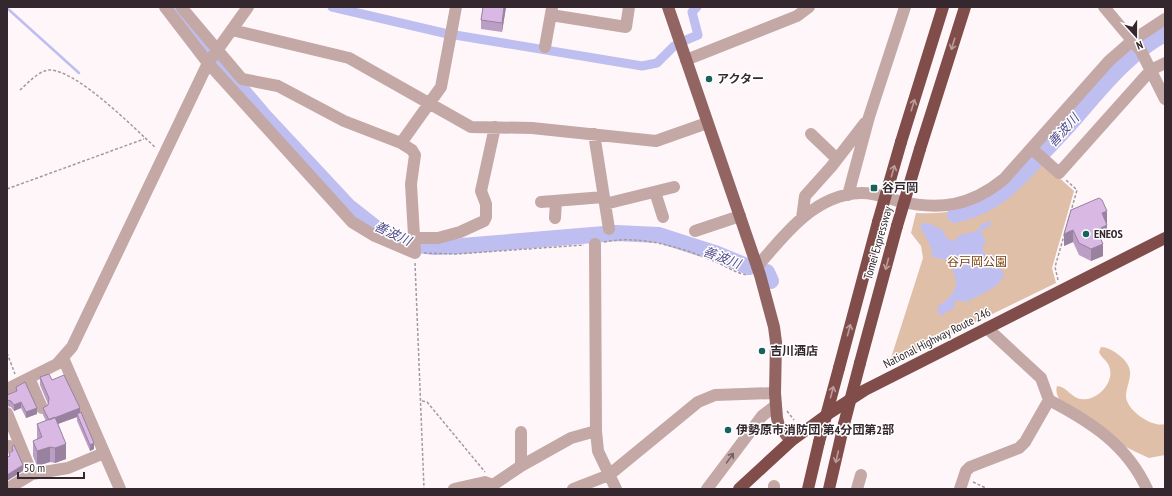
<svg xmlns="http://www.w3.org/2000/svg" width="1172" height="496" font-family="'PT Sans Narrow','Noto Sans JP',sans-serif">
<rect width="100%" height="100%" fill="#fef6f9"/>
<path fill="#e0bfa9" d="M1036 157 1074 191 1052 268 1056 283 894 362 891 358 923 258 921 246 911 233 916 213C975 216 996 197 1036 157Z
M1101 347C1111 347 1129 360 1130 371 1131 379 1126 388 1126 396 1126 410 1152 428 1165 424V455L1149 458 1136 452 1124 446 1061 402C1058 397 1055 392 1057 386 1065 386 1070 395 1077 398 1095 405 1118 381 1108 364 1106 360 1101 357 1099 352Z"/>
<path fill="#bfbef0" d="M990 220 991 225 981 231 986 242 983 245V252L987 256H994L1004 275C999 289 976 296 964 303L961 300 955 301 954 308 940 316 937 307C959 293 961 282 947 260L932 257 931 247 920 226 921 224C928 221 938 228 944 231L946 238 954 241 960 235 977 231 981 225Z"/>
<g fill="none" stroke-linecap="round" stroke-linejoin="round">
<path stroke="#bfbef0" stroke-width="2.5" d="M7 8 79 73"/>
<path stroke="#bfbef0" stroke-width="9" d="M332 7 448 34
M455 35 642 66 657 63 674 46
M686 40 698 35 692 12 697 7"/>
<path stroke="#bfbef0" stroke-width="16" d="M174 7 219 63 264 116 348 206 376 228 409 244 434 247 462 246 616 233 659 235 715 253 749 267
M955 215C997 205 1013 185 1041 155 1055 140 1069 126 1082 110 1107 81 1131 52 1165 34
M767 272 771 281"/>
<path stroke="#a49a9e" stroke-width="1.5" stroke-dasharray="3 2" stroke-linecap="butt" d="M20 90C28 83 39 70 50 70 78 71 134 128 156 148
M7 189 144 139
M604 242C639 235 678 246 711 260 723 264 736 274 748 275
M424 253 456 254 584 245
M415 263 424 489
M1058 280 1055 267 1077 190 1066 180
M7 353 15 374
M422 401 427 402 485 472
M787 411 794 420
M973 482 988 489"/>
<path stroke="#c3a8a6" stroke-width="12" d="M165 7 208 63 352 222 375 236 415 253 411 184 415 155 412 150 401 143 344 121 278 86 242 79 182 8
M1104 7 1141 51 1165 99
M551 15 626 27 629 7
M232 30 349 58 471 127 532 128 656 141 707 123
M545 47 552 8
M686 60 797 16 809 7
M594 134 609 229
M811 134 837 159
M401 143 441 87 456 7
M1032 149 1059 173 1151 70 1165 63
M655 192 663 217
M848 195 869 117 905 7
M541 202 604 197
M605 204 674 187
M555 218 556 201
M802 218 805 196 831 167 865 123
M695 231 740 216
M414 238H438L460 232 484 221 486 217V204L481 191 495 127
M595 244 596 431 598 451 616 489
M757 267C784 235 814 195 860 193 873 192 887 198 899 201 940 211 971 206 1004 179L1109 61 1133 40 1165 19
M63 358 120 489
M29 378 42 408
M7 389 57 364 72 347 208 63 248 7
M1049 400C1091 422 1127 445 1147 489
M7 413 32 474
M7 447 9 446
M521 466V432
M493 485 521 466 571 438 596 431
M7 489 32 474 68 468 104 453
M454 489 485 482 493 485
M573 489 609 475 698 402 715 395 775 393
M707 489 762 416 775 406
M774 489V486
M857 489 861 475
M960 489 966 471 970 467 1019 448 1025 442 1049 400 1041 378 987 328"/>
<path stroke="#926562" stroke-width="12" d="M668 7 760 275 774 327 776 342 775 393 777 418 779 426 791 441"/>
<path stroke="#804d4a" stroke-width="12" d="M901 142 943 7
M920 149 965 7
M860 363 897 226
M839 368 878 222
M739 489 791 441 828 414 865 390 1165 238
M808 489 819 442
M829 489 844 424"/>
<path stroke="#804d4a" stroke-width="12" d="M878 222 901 142
M897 226 920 149
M844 424 860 363
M819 442 839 368"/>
</g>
<path fill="#bb9ec4" d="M483 7H506L502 32 481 29V20Z
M1071 210 1107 223H1106L1107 237 1101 239 1103 256 1091 261 1079 255 1073 242 1064 246Z
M40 377 52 380 80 413 94 449 90 451 77 421V417L58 424 66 459 55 463 50 462 37 466 33 456V441L37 440V424L46 421 43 415V408L48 405V404L40 385Z
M16 387 37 414 26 418 21 408 14 411 11 407 7 406V395L16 392Z"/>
<path fill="#9981a0" d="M504 7H506L502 32V23Z
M1107 211V223L1102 225V213Z
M1107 225V237L1097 241V230Z
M1073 230V242L1064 246V234Z
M1103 244V256L1091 261V249Z
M21 402V408L14 411V405Z
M37 408V414L26 418V412Z
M80 408V415L77 414V417L49 427V420Z
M7 433H8V439H7Z
M94 443V449L90 451V445Z
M66 444V459L55 463V448Z
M50 447V462L37 466V451Z
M23 465V471L7 481V475Z"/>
<path fill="#dab8e4" stroke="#9981a0" d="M483 7H504L502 23 481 20Z
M1099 198 1102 200 1107 211 1102 213 1107 225 1097 230 1103 244 1091 249 1079 243 1073 230 1064 234 1071 210Z
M49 374 52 380 64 375 80 408 49 420 43 408 48 405 49 398 40 377Z
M25 382 37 408 26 412 21 402 14 405 11 401 7 400V395L17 391 16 387Z
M81 412 94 443 90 445 77 414Z
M55 417 66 444 55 448 50 447 37 451 33 441 42 437 37 424Z
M14 445 23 465 7 475V457L10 456 9 453 13 451 12 447Z"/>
<defs><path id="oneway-shaft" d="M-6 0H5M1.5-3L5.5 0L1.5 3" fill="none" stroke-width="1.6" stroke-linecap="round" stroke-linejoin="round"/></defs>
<g stroke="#b99d9b">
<use href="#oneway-shaft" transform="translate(953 44) rotate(107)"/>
<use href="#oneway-shaft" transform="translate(913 105) rotate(-73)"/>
<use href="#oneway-shaft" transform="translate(893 171) rotate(-74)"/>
<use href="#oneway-shaft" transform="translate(887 264) rotate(105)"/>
<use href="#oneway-shaft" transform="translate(849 330) rotate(-75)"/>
<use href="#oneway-shaft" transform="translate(832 392) rotate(-75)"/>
<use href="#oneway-shaft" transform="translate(837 457) rotate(103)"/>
</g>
<use stroke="#746163" href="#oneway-shaft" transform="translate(730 458) rotate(-54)"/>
<g fill="#15635c" stroke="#fff" stroke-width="1.5">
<circle cx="709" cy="79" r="4"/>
<rect x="870" y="184" width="8" height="8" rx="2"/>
<circle cx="1086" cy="234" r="4"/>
<circle cx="762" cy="351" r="4"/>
<circle cx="728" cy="430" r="4"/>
</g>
<g text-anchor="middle" stroke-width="3" stroke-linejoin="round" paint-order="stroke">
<g font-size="12" font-weight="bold" fill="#34272d" stroke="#fff" text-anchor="start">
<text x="717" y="83">アクター</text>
<text x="882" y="192">谷戸岡</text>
<text x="1094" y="238">ENEOS</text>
<text x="770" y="355">吉川酒店</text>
<text x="736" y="434">伊勢原市消防団 第4分団第2部</text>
</g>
<g font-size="12" fill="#34272d" stroke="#fff">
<text transform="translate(878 243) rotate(-74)" y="4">Tomei Expressway</text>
<text transform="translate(937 338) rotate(-27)" y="4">National Highway Route 246</text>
</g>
<g font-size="12" fill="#7b420e" stroke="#fff">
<text x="977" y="266">谷戸岡公園</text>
</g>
<g font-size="13" font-style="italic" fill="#514c8b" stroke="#fff">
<text transform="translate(1063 130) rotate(-48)" y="5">善波川</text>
<text transform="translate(393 233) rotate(25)" y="5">善波川</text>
<text transform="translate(722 257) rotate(21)" y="5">善波川</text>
</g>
</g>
<rect width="1172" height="496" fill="none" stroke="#34272d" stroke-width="16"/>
<g transform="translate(1136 36) rotate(159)" stroke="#ffffff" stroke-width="3" paint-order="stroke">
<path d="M0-3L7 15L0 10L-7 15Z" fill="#34272d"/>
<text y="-6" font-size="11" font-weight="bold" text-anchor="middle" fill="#34272d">N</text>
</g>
<path d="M18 472v6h66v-6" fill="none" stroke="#34272d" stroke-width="2"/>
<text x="24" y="472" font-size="12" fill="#34272d" stroke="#ffffff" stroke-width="3" paint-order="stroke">50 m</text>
</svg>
